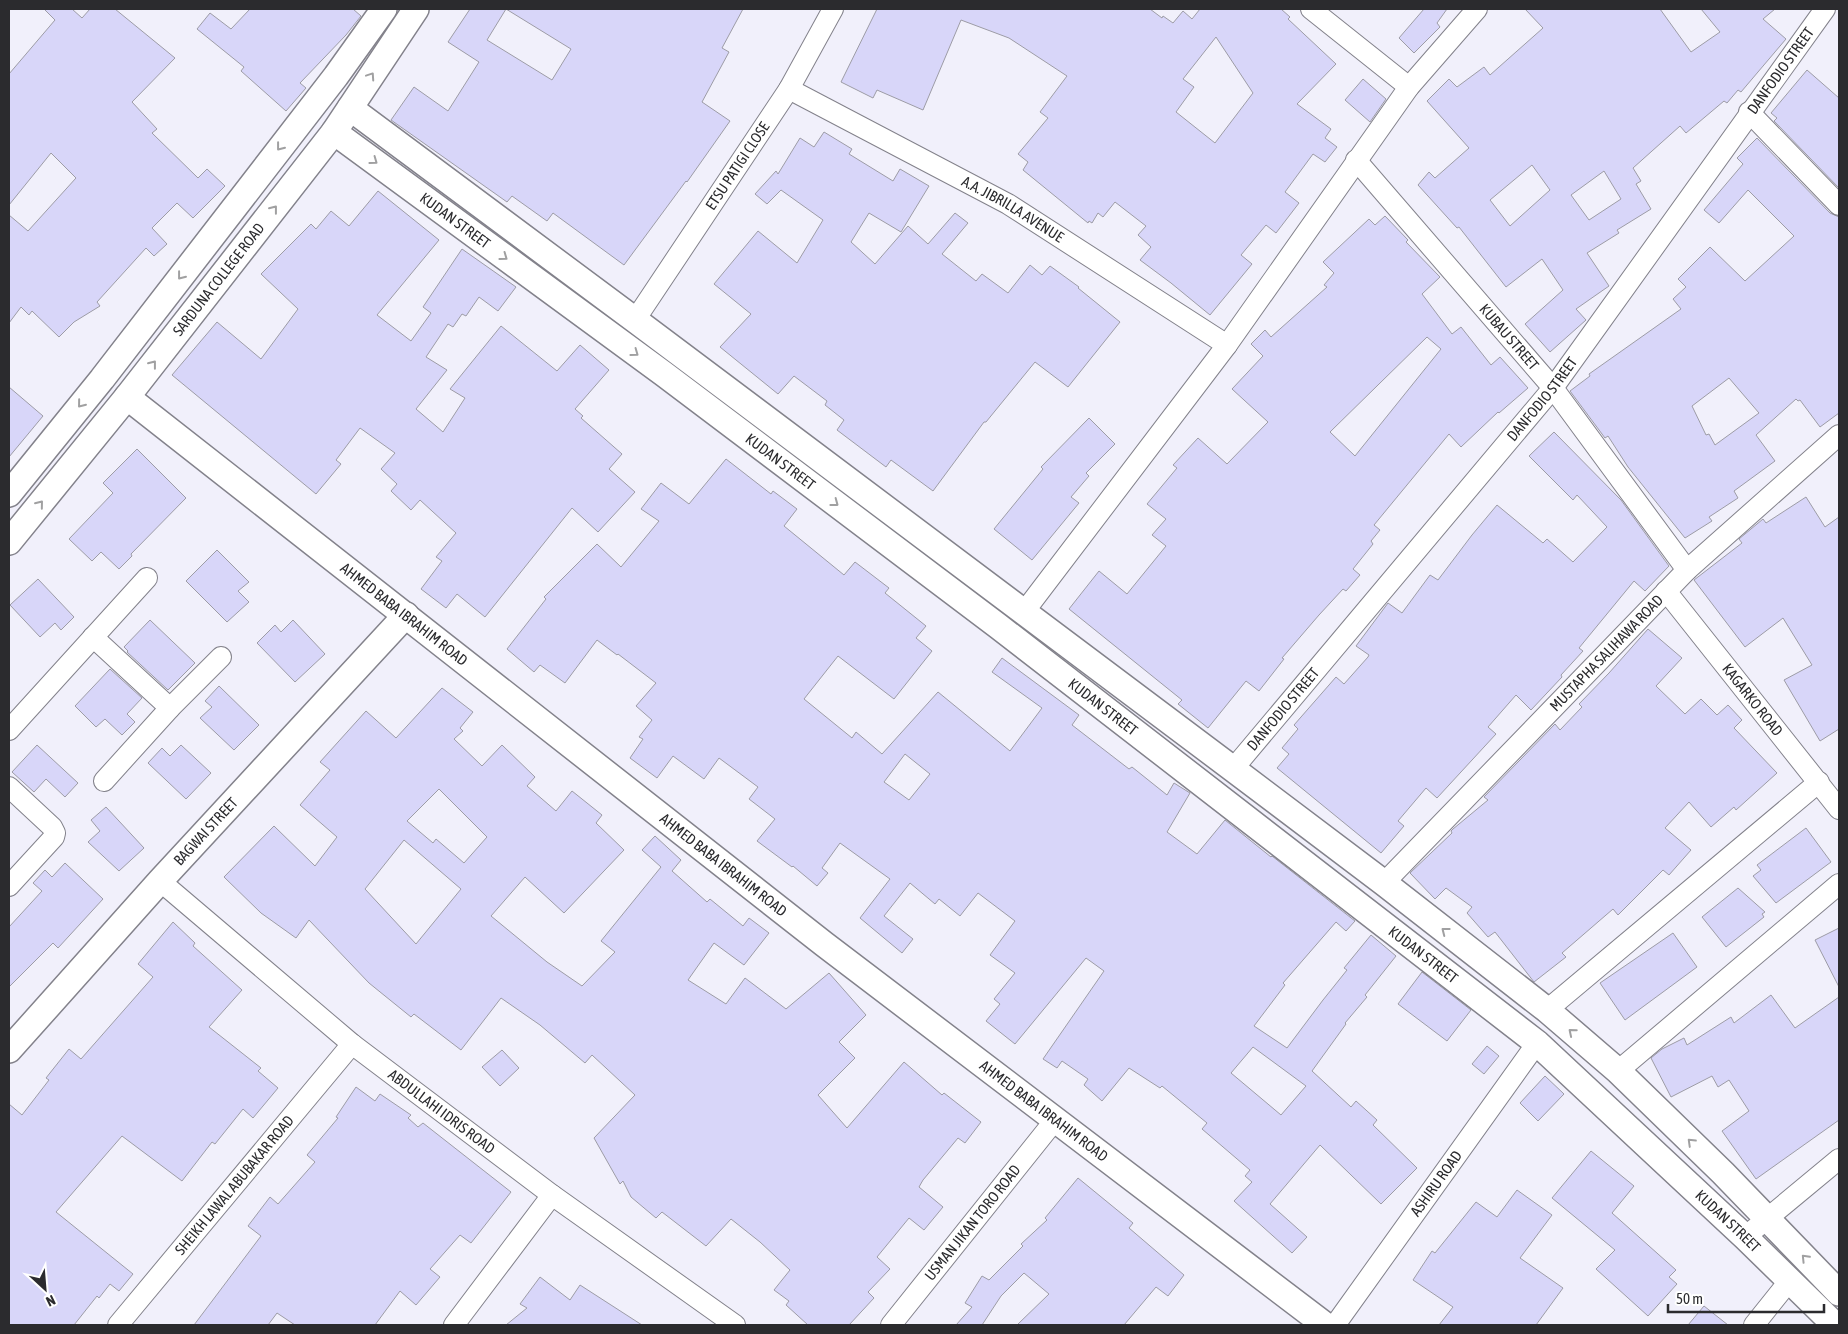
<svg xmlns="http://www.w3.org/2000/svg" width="1848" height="1334" font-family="'Asap Condensed',sans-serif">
<rect width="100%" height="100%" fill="#f1f0fb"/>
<path fill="#d8d6f9" stroke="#9d9ca6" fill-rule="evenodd" d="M44 9H72L82 18 90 9H115L175 58 132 102 157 129 152 133 198 178 207 169 225 186 193 218 177 203 152 228 167 244 154 256 146 248 97 302 100 306 74 322 59 337 32 311 29 315 21 307 9 323V215L28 231 76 178 51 153 9 205V74L55 20Z
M250 9H353L361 16 346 35 300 83 306 88 286 111 241 71 244 67 197 29 210 13 231 29Z
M470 9H506L487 40 552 80 571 49 506 9H743L722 48 729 52 702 102 730 121 687 182 686 181 624 265 553 213 547 221 512 196 507 202 391 120 414 87 448 111 479 62 448 42Z
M877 9H1150L1162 18 1163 16 1173 23 1183 11 1192 19 1200 9H1281L1290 17 1288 19 1336 64 1297 104 1331 129 1325 138 1337 147 1325 162 1313 154 1285 192 1299 203 1276 233 1266 225 1241 255 1252 264 1210 315 1171 283 1140 260 1151 247 1138 235 1146 226 1115 202 1103 217 1098 213 1092 223 1089 221 1088 223 1023 170 1028 162 1018 154 1048 118 1040 112 1067 76 1009 38 961 20 923 110 877 90 873 98 841 82ZM1216 37 1253 93 1215 143 1176 112 1194 87 1183 79Z
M1424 9H1447L1437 23 1440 27 1414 53 1399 38Z
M1525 9H1660L1691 52 1720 32 1701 9H1775L1763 19 1786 39 1741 92 1738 90 1727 103 1724 101 1686 133 1680 126 1633 168 1641 181 1636 184 1651 209 1617 230 1619 233 1587 253 1609 286 1576 309 1586 320 1550 352 1525 324 1563 290 1542 259 1506 287 1459 227 1457 228 1418 185 1429 172 1435 178 1469 148 1427 101 1449 79 1457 87 1484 67 1490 75 1543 28ZM1532 165 1550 190 1510 226 1490 200ZM1604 171 1621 199 1589 220 1571 195Z
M1807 70 1839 98V188L1774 121 1777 118 1771 113Z
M1363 79 1386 99 1370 122 1345 100Z
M824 132 852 149 849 154 893 181 900 169 929 186 901 232 869 213 851 242 875 264 908 226 928 244 955 213 968 223 942 254 976 281 982 274 1008 293 1030 265 1042 275 1050 266 1079 287 1078 288 1120 322 1068 387 1035 362 986 422H984L933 491 891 460 886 467 837 430 844 420 825 405 827 401 794 376 778 394 720 347 751 314 714 284 758 231 797 263 823 220 781 190 767 204 755 194 776 171 778 174 800 138 814 147Z
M1757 138 1830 213 1839 217V413L1820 427 1800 400 1798 401 1796 399 1756 435 1775 461 1734 491 1738 498 1709 517 1712 521 1685 538 1628 467 1608 436 1605 438 1570 391 1590 376 1589 374 1681 309 1673 299 1686 287 1678 279 1710 247 1745 281 1794 236 1748 190 1719 223 1704 210 1743 164 1737 158ZM1729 378 1759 413 1715 445 1709 434 1706 435 1692 406Z
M378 191 439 240 377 315 411 341 431 313 423 307 462 249 516 287 498 311 479 297 466 316 462 314 453 327 448 324 426 357 447 370 416 409 443 432 465 398 450 389 501 326 557 371 580 345 609 370 575 409 583 416 581 418 622 454 609 469 635 492 598 532 572 508 485 617 457 594 446 608 421 589 442 561 436 557 456 533 420 500 411 510 391 491 397 484 381 469 395 453 360 428 336 460 341 464 316 494 172 375 217 322 261 359 298 309 261 274 311 224 316 229 331 211 349 226Z
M1385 216 1408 240 1406 242 1440 277 1422 294 1452 334 1461 327 1491 365 1500 357 1528 388 1499 413 1498 412 1461 447 1449 434 1374 525 1380 530 1371 541 1373 544 1353 569 1360 575 1346 591 1343 589 1319 615 1282 658 1284 659 1259 691 1246 681 1208 728 1178 704 1182 700 1069 609 1099 571 1127 594 1166 546 1152 535 1166 519 1147 504 1177 468 1173 465 1198 438 1227 464 1268 422 1232 389 1263 356 1251 344 1265 330 1271 337 1327 287 1324 285 1334 273 1323 262 1369 219 1375 225ZM1427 337 1441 349 1355 456 1330 432Z
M9 387 43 416 9 457Z
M1089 418 1115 444 1086 473 1089 476 1071 497 1079 503 1032 560 994 529 1043 469 1041 467Z
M1554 432 1621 500 1669 566 1645 591 1634 581 1579 648 1583 651 1561 675 1562 677 1531 710 1516 695 1488 727 1496 734 1437 798 1426 788 1398 821 1404 826 1381 853 1277 768 1289 754 1282 748 1298 729 1294 725 1336 677 1344 684 1368 657 1369 655 1356 646 1388 603 1402 613 1430 575 1438 580 1472 535 1497 505 1543 543 1547 539 1573 562 1607 527 1577 495 1573 500 1529 456Z
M137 449 186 498 131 554 132 556 119 569 101 552 92 561 69 539 113 493 103 483Z
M726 459 771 494 773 491 797 509 784 526 844 575 855 562 889 588 885 593 926 626 916 638 932 651 894 699 838 656 804 699 852 738 856 732 882 754 938 692 1010 751 1042 708 992 672 1002 658 1079 715 1072 725 1129 769 1132 767 1167 795 1174 783 1190 793 1167 832 1197 854 1225 820 1271 857 1272 856 1355 921 1346 931 1336 922 1283 983 1285 985 1254 1026 1287 1048 1323 1000 1347 970 1344 968 1371 935 1396 956 1365 995 1367 997 1345 1023 1346 1024 1312 1071 1351 1107 1356 1101 1377 1120 1373 1125 1417 1168 1381 1204 1320 1145 1270 1204 1307 1237 1292 1253 1234 1201 1252 1182 1245 1176 1250 1170 1202 1129 1207 1123 1162 1086 1160 1088 1129 1068 1102 1101 1084 1085 1088 1079 1062 1061 1057 1068 1043 1059 1104 971 1086 958 1015 1044 986 1021 1000 1004 994 999 1015 973 990 955 1015 921 978 893 960 916 939 899 935 904 910 883 884 916 913 939 902 953 860 918 890 879 840 843 822 868 828 873 817 886 793 866 792 867 757 841 775 819 749 799 758 787 719 758 704 779 673 756 657 778 630 758 643 739 639 737 652 720 636 706 656 683 618 654 617 655 597 640 565 683 540 665 534 672 507 649 546 599 544 597 597 544 621 567 659 521 641 509 661 483 689 504ZM905 754 930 774 909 800 884 782ZM1253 1047 1306 1086 1281 1115 1231 1073Z
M1806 497 1825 527 1839 517V729L1820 741 1784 680 1812 665 1783 618 1745 647 1694 580 1742 543 1739 539 1763 519 1766 523Z
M217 550 249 582 238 591 249 602 227 622 186 581Z
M38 579 74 617 61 630 55 623 40 637 10 605Z
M150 620 195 663 168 690 127 652 128 651 124 647Z
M293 620 325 654 295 682 257 643 275 625 281 632Z
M1648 629 1682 658 1656 686 1685 714 1701 699 1717 715 1728 705 1742 720 1734 728 1777 773 1736 810 1734 807 1711 827 1689 802 1665 828 1691 850 1669 875 1663 870 1618 915 1613 909 1562 953 1566 957 1534 982 1495 932 1488 937 1467 913 1472 907 1446 888 1435 899 1410 873 1452 833 1451 831 1453 829 1488 800 1484 797 1555 724 1560 730 1582 707 1579 704 1609 673Z
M110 669 142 698 127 714 135 722 122 735 105 719 96 727 75 706Z
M219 686 259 725 234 750 200 718 212 707 205 701Z
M442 688 473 712 460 728 463 731 454 739 482 766 502 745 535 777 527 786 556 811 572 791 602 815 596 823 624 850 564 913 525 877 491 916 547 962 582 986 615 952 601 941 661 867 642 850 655 836 681 860 672 871 707 902 710 899 743 926 749 918 769 933 744 965 714 943 688 980 726 1004 745 978 786 1009 829 973 866 1015 839 1042 855 1058 818 1095 847 1128 904 1062 942 1095 944 1093 981 1122 965 1143 958 1138 923 1180 919 1187 943 1207 924 1230 909 1218 877 1257 890 1269 868 1292 874 1298 849 1325H808L786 1305 789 1301 774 1290 790 1270 760 1242 731 1219 706 1246 662 1212 656 1218 631 1197 623 1181 620 1184 594 1138 635 1095 592 1055 585 1063 540 1025 501 998 461 1050 414 1014 411 1017 369 983 309 920 296 938 261 913 224 877 274 826 315 866 337 837 300 805 330 770 320 762 366 711 396 738ZM439 789 487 837 464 863 436 839 433 843 407 821ZM404 840 461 889 416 944 365 889Z
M37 745 78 783 65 797 46 779 34 792 12 772Z
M181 745 211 773 186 799 148 763 162 748 170 756Z
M106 807 144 848 119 871 88 842 100 831 91 820Z
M1806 828 1831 862 1776 903 1753 876 1761 870 1757 865Z
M65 863 103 899 58 948 53 943 9 987V927L42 891 33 883 45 870 52 877Z
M1738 888 1765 912 1762 914 1764 917 1726 947 1702 917Z
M173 922 195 943 193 946 242 990 209 1027 261 1068 258 1071 278 1088 253 1118 243 1109 215 1144 212 1142 182 1181 122 1136 56 1212 133 1274 119 1291 110 1284 99 1298 97 1296 74 1325H9V1104L22 1115 49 1080 46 1078 69 1049 81 1059 153 977 138 964Z
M1839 928V987L1815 940Z
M1673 933 1697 967 1625 1020 1600 983Z
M1422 972 1471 1010 1447 1041 1398 1004Z
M1771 995 1795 1028 1839 997V1120L1756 1179 1722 1131 1749 1111 1729 1080 1718 1087 1712 1076 1671 1097 1651 1058 1662 1049 1684 1038 1687 1045 1731 1017 1734 1023Z
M1487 1046 1499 1056 1484 1074 1472 1064Z
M502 1050 519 1068 500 1086 482 1067Z
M1545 1076 1564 1094 1538 1121 1520 1103Z
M356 1087 375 1101 380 1094 411 1115 408 1118 418 1127 423 1123 511 1192 471 1243 460 1235 430 1269 440 1277 416 1305 400 1291 375 1325H295L277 1313 268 1325H194L261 1236 248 1226 270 1197 278 1204 315 1162 307 1155 338 1118 336 1117Z
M1591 1151 1634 1186 1612 1213 1676 1270 1669 1277 1677 1284 1648 1316 1596 1269 1615 1250 1552 1198Z
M1078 1178 1133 1223 1129 1228 1184 1275 1168 1296 1156 1287 1124 1325H1017L1049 1294 1024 1273 1001 1296 982 1325H956L972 1307 965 1303 982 1276 989 1280 1023 1246 1021 1244 1047 1220 1045 1218Z
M1517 1190 1552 1215 1520 1258 1563 1288 1536 1325H1439L1453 1307 1413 1280 1432 1251 1435 1253 1476 1202 1497 1217Z
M540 1277 570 1300 580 1285 642 1325H506L527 1308 520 1304Z
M1704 1306 1728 1325H1688Z"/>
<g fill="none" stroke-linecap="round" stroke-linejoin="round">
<defs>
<g id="minor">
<path d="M1311 9 1409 87"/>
<path id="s1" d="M789 89 1008 204 1227 345"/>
<path d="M1749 112 1839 205"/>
<path id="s2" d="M1356 160 1553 388 1687 570"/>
<path id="s3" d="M635 320 789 89 833 9"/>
<path id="s4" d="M1666 591 1839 809"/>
<path d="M1024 612 1227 345 1409 87 1477 9"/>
<path d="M93 637 170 708"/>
<path d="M9 730 147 578"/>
<path id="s5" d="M1233 769 1553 388 1825 9"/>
<path d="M104 781 170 708 221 657"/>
<path d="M9 787 52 827 55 833 54 837 9 886"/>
<path id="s6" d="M160 881 352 1044 552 1195 735 1325"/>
<path id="s7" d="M1384 883 1687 570 1839 435"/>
<path d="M1547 1010 1819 782"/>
<path d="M1618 1071 1839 884"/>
<path d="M1745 1237 1839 1159"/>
<path id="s8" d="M118 1325 352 1044"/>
<path d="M454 1325 552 1195"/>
<path id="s9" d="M891 1325 1055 1120"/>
<path id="s10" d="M1335 1325 1537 1043"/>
<path d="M1754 1325 1790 1280"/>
</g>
<g id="tertiary">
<path d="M350 108 635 320 1233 769 1384 883 1547 1010 1618 1071 1723 1173 1839 1293"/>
<path id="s11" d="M334 132 664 374 998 626 1537 1043 1745 1237 1835 1325"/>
<path id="s12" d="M127 397 824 944 1325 1325"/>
<path d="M9 494 102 379 336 76 384 9"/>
<path id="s13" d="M9 542 127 397 334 132 416 9"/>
<path id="s14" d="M9 1050 160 881 406 615"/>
</g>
</defs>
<use href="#minor" stroke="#83828b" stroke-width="22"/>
<use href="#tertiary" stroke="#83828b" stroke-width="28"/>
<use href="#minor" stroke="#fff" stroke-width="20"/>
<use href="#tertiary" stroke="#fff" stroke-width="25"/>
</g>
<defs><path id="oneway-chevron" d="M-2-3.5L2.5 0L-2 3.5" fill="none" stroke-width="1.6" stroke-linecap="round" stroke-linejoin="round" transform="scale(1.25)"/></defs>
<g stroke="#a0a0a1">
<use href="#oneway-chevron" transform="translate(371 76) rotate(-56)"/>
<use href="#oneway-chevron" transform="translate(280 147) rotate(128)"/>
<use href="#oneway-chevron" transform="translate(374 161) rotate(36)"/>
<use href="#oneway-chevron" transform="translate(274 209) rotate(-52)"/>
<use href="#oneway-chevron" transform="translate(504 257) rotate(36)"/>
<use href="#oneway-chevron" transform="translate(181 276) rotate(128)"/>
<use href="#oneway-chevron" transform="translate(635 353) rotate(36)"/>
<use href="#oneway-chevron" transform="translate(153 364) rotate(-52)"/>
<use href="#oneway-chevron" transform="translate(81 404) rotate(129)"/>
<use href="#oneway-chevron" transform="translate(835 503) rotate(37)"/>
<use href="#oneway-chevron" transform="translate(40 504) rotate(-51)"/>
<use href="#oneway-chevron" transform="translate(1445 931) rotate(-142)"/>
<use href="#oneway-chevron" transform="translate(1572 1032) rotate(-140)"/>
<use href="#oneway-chevron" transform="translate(1691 1142) rotate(-136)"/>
<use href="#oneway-chevron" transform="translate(1805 1258) rotate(-134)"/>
</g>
<g text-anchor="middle" stroke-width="4" stroke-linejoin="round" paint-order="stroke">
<g font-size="15" fill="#2b2b2e" stroke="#fff">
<text dy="5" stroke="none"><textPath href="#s5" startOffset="888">DANFODIO STREET</textPath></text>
<text dy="5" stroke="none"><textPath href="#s3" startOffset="185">ETSU PATIGI CLOSE</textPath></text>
<text dy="5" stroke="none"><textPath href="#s1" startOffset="254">A.A. JIBRILLA AVENUE</textPath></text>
<text dy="5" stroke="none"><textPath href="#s11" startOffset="150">KUDAN STREET</textPath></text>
<text dy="5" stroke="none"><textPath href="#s13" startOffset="336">SARDUNA COLLEGE ROAD</textPath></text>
<text dy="5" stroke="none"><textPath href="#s2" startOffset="234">KUBAU STREET</textPath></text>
<text dy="5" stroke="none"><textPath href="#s5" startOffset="482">DANFODIO STREET</textPath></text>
<text dy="5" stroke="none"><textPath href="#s11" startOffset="555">KUDAN STREET</textPath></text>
<text dy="5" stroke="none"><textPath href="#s12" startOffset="352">AHMED BABA IBRAHIM ROAD</textPath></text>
<text dy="5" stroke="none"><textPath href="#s7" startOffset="320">MUSTAPHA SALIHAWA ROAD</textPath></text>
<text dy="5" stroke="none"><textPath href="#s4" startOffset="139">KAGARKO ROAD</textPath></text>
<text dy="5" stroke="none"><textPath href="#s11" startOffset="960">KUDAN STREET</textPath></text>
<text dy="5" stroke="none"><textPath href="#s5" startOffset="78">DANFODIO STREET</textPath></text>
<text dy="5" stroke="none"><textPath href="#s14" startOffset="294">BAGWAI STREET</textPath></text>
<text dy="5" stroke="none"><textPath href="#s12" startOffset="758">AHMED BABA IBRAHIM ROAD</textPath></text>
<text dy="5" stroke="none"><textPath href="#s11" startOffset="1365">KUDAN STREET</textPath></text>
<text dy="5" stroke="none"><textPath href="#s6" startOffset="364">ABDULLAHI IDRIS ROAD</textPath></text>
<text dy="5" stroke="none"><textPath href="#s12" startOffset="1162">AHMED BABA IBRAHIM ROAD</textPath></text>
<text dy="5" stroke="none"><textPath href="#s8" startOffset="182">SHEIKH LAWAL ABUBAKAR ROAD</textPath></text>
<text dy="5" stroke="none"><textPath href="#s10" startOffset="174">ASHIRU ROAD</textPath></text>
<text dy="5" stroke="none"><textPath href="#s11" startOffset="1770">KUDAN STREET</textPath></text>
<text dy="5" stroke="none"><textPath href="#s9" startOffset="131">USMAN JIKAN TORO ROAD</textPath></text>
</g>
</g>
<rect width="1848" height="1334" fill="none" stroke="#2b2b2e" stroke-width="20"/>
<g transform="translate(45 1289) rotate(154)" stroke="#ffffff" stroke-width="4" paint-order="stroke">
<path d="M0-4L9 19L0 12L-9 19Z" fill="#2b2b2e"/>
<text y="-8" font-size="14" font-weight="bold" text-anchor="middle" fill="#2b2b2e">N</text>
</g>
<path d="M1668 1304v8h156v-8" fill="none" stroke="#2b2b2e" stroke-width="2.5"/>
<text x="1676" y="1304" font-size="15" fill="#2b2b2e" stroke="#ffffff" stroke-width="4" paint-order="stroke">50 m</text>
</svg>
